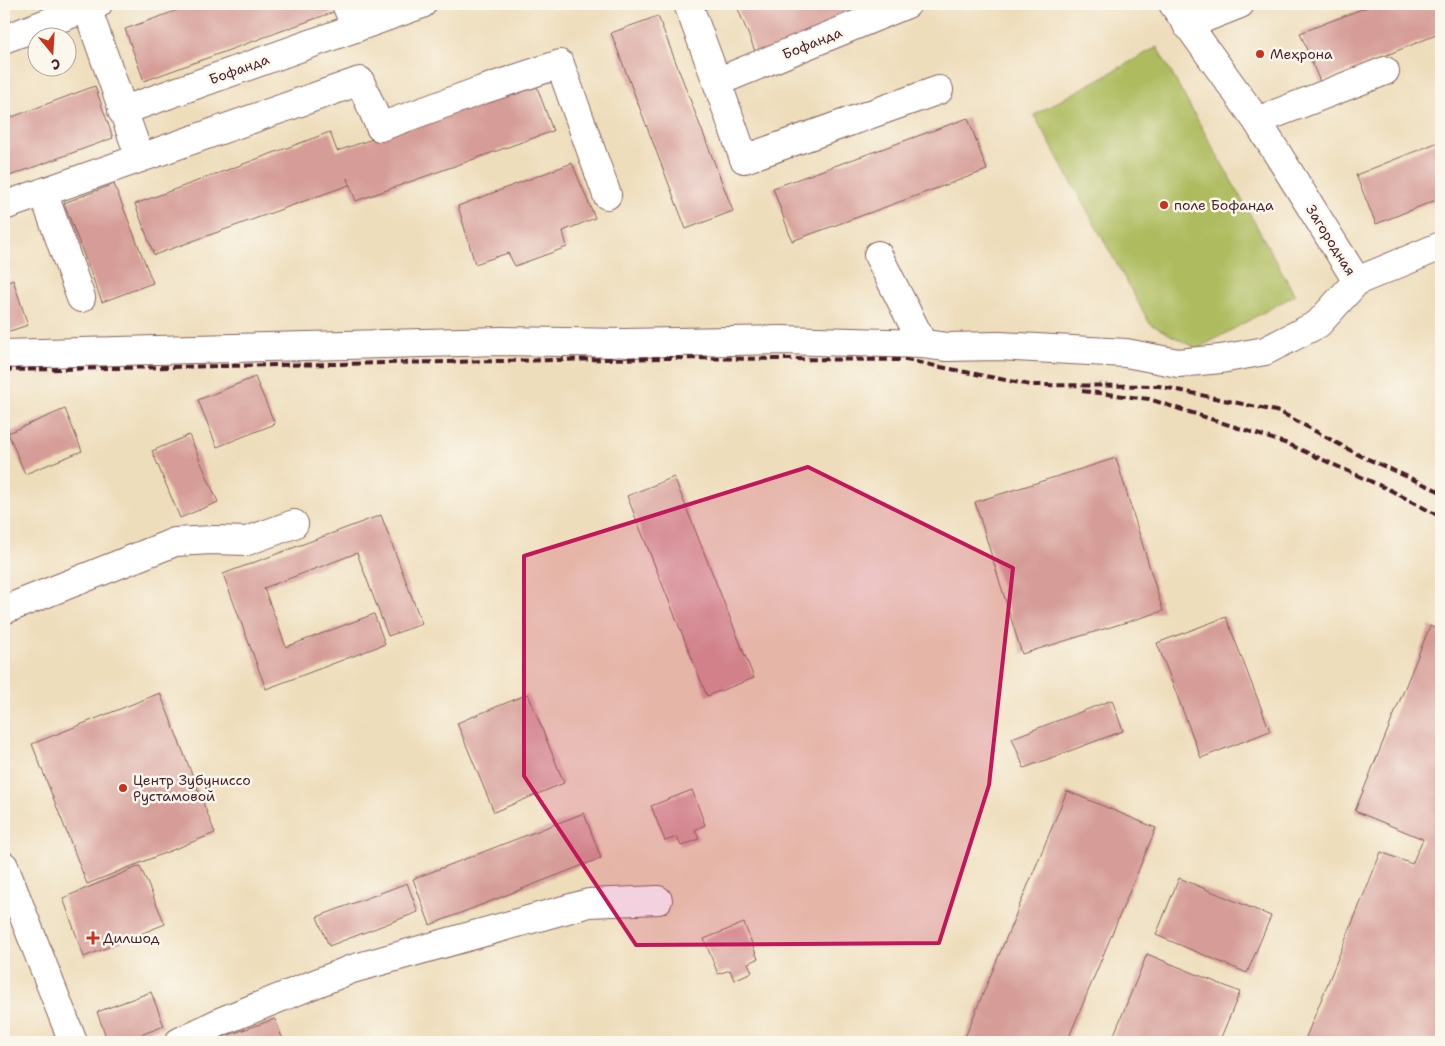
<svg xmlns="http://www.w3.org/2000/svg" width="1445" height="1046" font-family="'Shantell Sans',sans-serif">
<rect width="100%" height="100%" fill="#fbf7ec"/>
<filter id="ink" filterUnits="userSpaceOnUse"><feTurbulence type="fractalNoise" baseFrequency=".02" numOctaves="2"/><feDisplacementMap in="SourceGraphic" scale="10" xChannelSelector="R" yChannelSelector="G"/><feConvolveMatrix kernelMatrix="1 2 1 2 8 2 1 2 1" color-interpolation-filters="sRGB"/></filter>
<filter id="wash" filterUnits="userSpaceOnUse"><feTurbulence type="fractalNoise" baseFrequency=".0096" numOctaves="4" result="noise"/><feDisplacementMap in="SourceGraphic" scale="20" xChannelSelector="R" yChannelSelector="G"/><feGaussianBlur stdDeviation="1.12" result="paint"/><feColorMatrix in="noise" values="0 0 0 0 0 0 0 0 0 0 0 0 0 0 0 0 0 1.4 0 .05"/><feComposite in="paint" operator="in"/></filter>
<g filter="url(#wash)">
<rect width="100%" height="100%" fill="#edb"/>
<path fill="#aebc5f" stroke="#7c6e45" d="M1157 47 1295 295 1197 349 1150 324 1034 115Z"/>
<g id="blocks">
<path fill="#d69c97" d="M195 4H337L339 10 144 81 125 29Z
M736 4H885L757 56Z
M1375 4H1441V33L1320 82 1300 33Z
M658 16 733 211 686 229 611 33Z
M536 84 553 131 356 201 347 178 349 185 154 255 135 204 330 132 337 151Z
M95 86 113 138 4 178V120Z
M968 118 987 170 792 241 773 188Z
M1441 141V198L1376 224 1356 175Z
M572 163 595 218 563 231 567 247 515 266 508 253 475 264 458 206Z
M114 184 153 283 102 302 64 203Z
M13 280 28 325 4 333V284Z
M255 377 275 424 217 447 198 400Z
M65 409 82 451 25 474 8 433Z
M189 435 218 502 180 518 152 451Z
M1116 458 1163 611 1022 654 975 502Z
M674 477 754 678 707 696 627 496Z
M381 515 422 624 388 636 357 553 264 588 286 647 374 614 385 644 266 689 223 574Z
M1226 617 1270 731 1201 758 1157 643Z
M1430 626 1441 631V1042H1304L1381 852 1412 864 1423 839 1355 811Z
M160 693 215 833 87 884 32 744Z
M528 694 564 783 494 812 457 723Z
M1112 700 1123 731 1024 768 1012 738Z
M692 790 705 825 695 830 699 839 681 846 677 837 665 841 651 806Z
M1067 791 1156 828 1067 1042H963Z
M584 813 601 858 430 925 413 879Z
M140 866 165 924 84 957 63 898Z
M1179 878 1271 916 1247 973 1156 935Z
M407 883 418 912 329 946 317 917Z
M744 923 758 959 748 963 752 972 734 980 730 970 718 974 704 939Z
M1147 954 1240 992 1219 1042H1111Z
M151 992 164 1026 138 1036 140 1042H108L97 1012Z
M275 1019 283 1040 277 1042H218L217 1039Z"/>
</g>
</g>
<g filter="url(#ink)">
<use href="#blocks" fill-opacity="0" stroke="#83625d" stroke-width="1"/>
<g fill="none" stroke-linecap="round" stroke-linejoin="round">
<defs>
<path id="minor" d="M346 4 356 28
M688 4 717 82 744 159 939 90
M1173 4 1257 121 1357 281
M87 8 140 158
M1187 25 1240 4
M4 39 98 4
M717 82 907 4
M122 111 422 4
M1257 121 1385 71
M43 192 81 298
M4 206 360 81 380 127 482 90 560 64 607 195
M878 255 923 344 947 347 999 346 1126 353 1178 363 1221 359 1265 351 1318 324 1357 281 1441 246
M4 354 501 341 625 343 782 340 923 344
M4 610 175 542 212 540 247 541 294 524
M4 866 73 1042
M179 1042 222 1021 352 969 589 903 658 900"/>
</defs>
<use href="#minor" stroke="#83625d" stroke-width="30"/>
<use href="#minor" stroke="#fff" stroke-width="28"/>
<path stroke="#4a1f2b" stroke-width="4" stroke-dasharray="8 4" stroke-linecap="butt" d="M4 370 664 358 906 360 1030 385 1159 386 1280 412 1359 455 1441 492
M1082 391 1149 399 1288 444 1390 490 1441 517"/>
</g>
</g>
<path fill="#c2185b" fill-opacity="0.2" stroke="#c2185b" stroke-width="4" stroke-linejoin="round" d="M808 467 1013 568 989 785 939 943 636 945 524 776V556Z"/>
<g fill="#c8321e" stroke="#fbf7ec" stroke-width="2">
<circle cx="1260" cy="54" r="5"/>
<circle cx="1164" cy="205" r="5"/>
<circle cx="123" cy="788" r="5"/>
<path d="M90.5 930.5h5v5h5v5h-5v5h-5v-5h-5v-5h5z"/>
</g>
<g text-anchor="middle" stroke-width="5" stroke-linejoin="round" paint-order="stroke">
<g font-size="14" fill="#4a1f2b" stroke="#fbf7ec">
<text transform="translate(812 43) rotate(-22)" y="5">Бофанда</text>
<text transform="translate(239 69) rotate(-20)" y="5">Бофанда</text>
<text transform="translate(1331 240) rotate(58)" y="5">Загородная</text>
</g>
<g font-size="14" fill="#4a1f2b" stroke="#fbf7ec" text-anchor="start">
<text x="1270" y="59">Меҳрона</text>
<text x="1174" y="210">поле Бофанда</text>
<text x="133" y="785">Центр Зубуниссо<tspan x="133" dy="16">Рустамовой</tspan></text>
<text x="103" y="943">Дилшод</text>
</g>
</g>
<rect width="1445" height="1046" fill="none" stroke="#fbf7ec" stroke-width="20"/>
<g transform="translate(52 52) rotate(162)"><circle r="24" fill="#fbf7ec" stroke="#b4a19f"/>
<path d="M0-4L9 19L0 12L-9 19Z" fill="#c8321e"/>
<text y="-8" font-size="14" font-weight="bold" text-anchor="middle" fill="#4a1f2b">С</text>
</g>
</svg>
